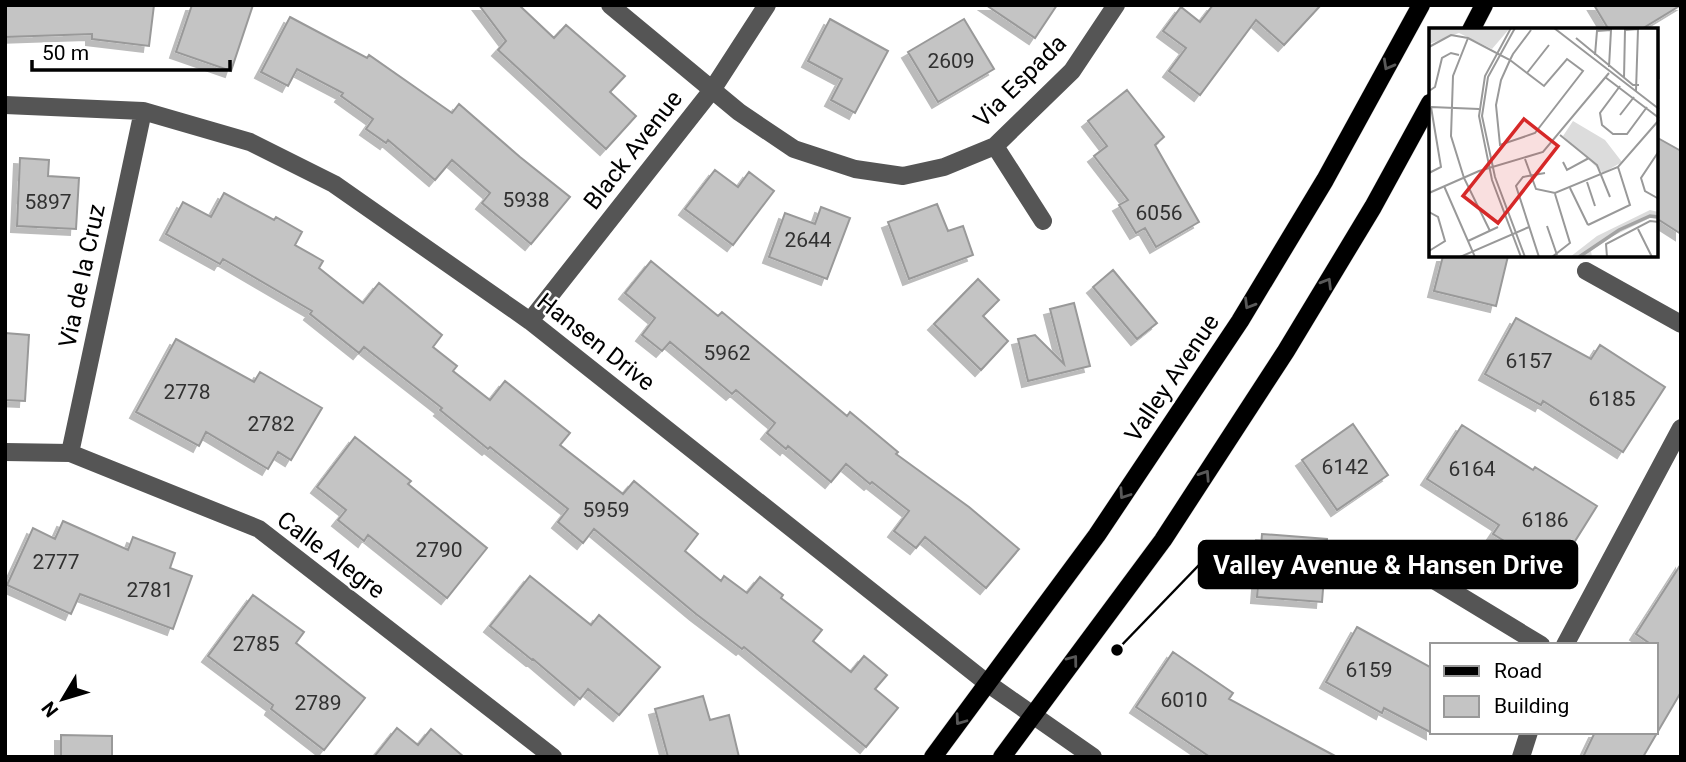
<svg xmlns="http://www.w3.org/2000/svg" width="1686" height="762" font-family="Roboto,sans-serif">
<defs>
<filter id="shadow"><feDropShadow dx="-6" dy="6" stdDeviation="0" flood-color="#0004"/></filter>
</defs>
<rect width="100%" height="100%" fill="#fff"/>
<path fill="#c4c4c4" stroke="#999" stroke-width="2" filter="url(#shadow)" d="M5 5H154L149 46 92 39V34L5 37Z
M192 5H253L231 71 176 52Z
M479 5H519L554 38 566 25 625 76 610 92 636 116 606 149 498 50 506 41Z
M986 5H1057L1035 38Z
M1213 5H1321L1284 45 1256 20 1200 95 1169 71 1186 48 1163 31 1181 7 1200 22Z
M1594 5H1681L1640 30H1609Z
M290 17 367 58 369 55 452 113 459 104 520 157 570 197 531 244 482 203 490 193 452 160 435 180 388 140 386 143 366 129 373 119 341 96 343 93 297 69 288 86 261 72Z
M830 19 888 51 855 113 831 100 842 79 808 61Z
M964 19 994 69 938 102 908 52Z
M1127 90 1164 137 1155 145 1199 222 1156 247 1145 228 1136 233 1119 205 1128 200 1094 156 1107 146 1088 121Z
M1656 137 1681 151V234L1656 218Z
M20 158 49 160 48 176 79 178 76 229 17 226Z
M715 170 738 187 749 172 774 191 733 245 685 209Z
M224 193 274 220 276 217 302 232 295 245 323 261 319 268 363 303 379 283 442 335 433 347 457 366 453 371 490 400 505 381 570 433 560 445 623 494 634 481 698 534 685 551 721 581 724 576 747 593 760 577 783 595 781 598 822 630 813 641 851 672 864 656 887 675 875 689 898 708 866 747 744 647 742 649 696 614 594 529 583 543 558 522 568 509 490 447 488 449 440 410 442 408 364 347 359 353 310 314 312 311 223 259 220 264 166 234 183 202 211 217Z
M937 204 948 231 963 226 973 255 909 279 888 222Z
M821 207 850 218 827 279 769 257 785 213 815 224Z
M1443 256H1508L1496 306 1434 291Z
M651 261 718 316 722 312 847 416 850 412 898 452 896 454 969 507 1019 549 986 588 925 537 916 548 894 531 909 511 872 482 870 484 846 464 831 482 788 446 786 449 767 433 775 423 736 390 732 394 670 342 662 351 642 335 655 318 625 293Z
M1113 270 1157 323 1137 339 1093 287Z
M978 279 999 300 983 316 1008 341 981 370 934 324Z
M1074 303 1090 366 1028 381 1018 339 1035 335 1064 364 1050 309Z
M1516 318 1591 359 1600 345 1665 387 1623 452 1543 401 1541 405 1485 374Z
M5 333 29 335 25 401 5 400Z
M176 339 254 382 260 372 322 408 291 460 278 452 268 469 206 432 199 446 136 412Z
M1353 424 1388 475 1337 510 1302 460Z
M1462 425 1533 470 1535 467 1597 506 1555 573 1493 534 1499 525 1427 479Z
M355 437 411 481 408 484 487 548 447 598 368 535 364 541 338 520 346 510 317 487Z
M63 521 128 550 133 537 175 553 170 568 192 576 173 629 80 594 71 614 7 585 33 528 55 539Z
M1262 534 1327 539 1322 602 1257 597Z
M1681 564V692L1643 757H1583L1595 732H1656V645H1652L1636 634Z
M530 576 591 625 599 615 660 667 619 715 588 689 580 699 533 659 532 660 490 626Z
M253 595 304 632 296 643 365 698 324 750 271 709 273 705 208 656Z
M1357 627 1432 668V733L1384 708 1382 713 1326 682Z
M1173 652 1233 693 1229 699 1337 757H1210L1136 707Z
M703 696 710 720 729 715 739 757H668L655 709Z
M397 728 418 745 431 729 464 757H374Z
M61 735 112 736V757H61Z"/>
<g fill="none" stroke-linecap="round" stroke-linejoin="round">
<defs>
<path id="major" d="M1471 30 1484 5
M933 757 1097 535 1240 321 1325 180 1421 5
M1002 757 1163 540 1286 351 1373 207 1430 103"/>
</defs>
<use href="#major" stroke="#dbdbdb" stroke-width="19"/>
<path stroke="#555" stroke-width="18" d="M610 5 739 112 794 149 855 169 903 176 944 167 995 146 1072 71 1116 5
M5 105 143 111 250 142 334 184 530 321 987 683 1093 757
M995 146 1043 221
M1586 271 1681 324
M530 321 712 90 767 5
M5 452 70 453 259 529 553 757
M70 453 143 111
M1401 560 1541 645
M1565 645 1681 428
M1521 757 1529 732"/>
<use href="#major" stroke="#000" stroke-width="18"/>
</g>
<defs><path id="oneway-chevron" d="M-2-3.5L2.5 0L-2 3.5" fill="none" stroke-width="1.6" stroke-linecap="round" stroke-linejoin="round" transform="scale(1.75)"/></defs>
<g stroke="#595959">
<use href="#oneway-chevron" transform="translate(1388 65) rotate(119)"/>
<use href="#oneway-chevron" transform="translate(1327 283) rotate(-59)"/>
<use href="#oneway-chevron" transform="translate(1249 304) rotate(121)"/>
<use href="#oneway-chevron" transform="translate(1205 475) rotate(-57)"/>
<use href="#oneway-chevron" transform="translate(1124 494) rotate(124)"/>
<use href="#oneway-chevron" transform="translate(1073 660) rotate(-53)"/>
<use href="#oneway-chevron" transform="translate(960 720) rotate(126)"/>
</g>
<g text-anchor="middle" stroke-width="5" stroke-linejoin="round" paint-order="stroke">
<g font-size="21" fill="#313131">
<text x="951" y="68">2609</text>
<text x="526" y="207">5938</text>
<text x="48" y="209">5897</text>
<text x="1159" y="220">6056</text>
<text x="808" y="247">2644</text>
<text x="727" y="360">5962</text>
<text x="1529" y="368">6157</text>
<text x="187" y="399">2778</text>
<text x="1612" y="406">6185</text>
<text x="271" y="431">2782</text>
<text x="1345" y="474">6142</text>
<text x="1472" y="476">6164</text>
<text x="606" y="517">5959</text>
<text x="1545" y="527">6186</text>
<text x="439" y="557">2790</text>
<text x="56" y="569">2777</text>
<text x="150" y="597">2781</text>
<text x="256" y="651">2785</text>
<text x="1369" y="677">6159</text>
<text x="1184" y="707">6010</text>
<text x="318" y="710">2789</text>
</g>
<g font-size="24" fill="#000" stroke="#fff">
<text transform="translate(1020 81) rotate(-45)" y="8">Via Espada</text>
<text transform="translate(633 150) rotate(-52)" y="8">Black Avenue</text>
<text transform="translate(82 276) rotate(-78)" y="8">Via de la Cruz</text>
<text transform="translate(596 342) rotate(38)" y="8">Hansen Drive</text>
<text transform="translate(1172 378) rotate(-56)" y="8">Valley Avenue</text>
<text transform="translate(331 555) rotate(37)" y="8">Calle Alegre</text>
</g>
</g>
<g transform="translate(1429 28)">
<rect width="229" height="229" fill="#fff"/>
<path d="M0 0H81L63 21 30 5 0 16ZM144 93 176 112 193 134 174 145 134 108ZM221 182 229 184V191L221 190 184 208 162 223 163 229H141L168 208Z" fill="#dcdcdc"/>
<path fill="none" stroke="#a3a3a3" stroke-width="3.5" d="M150 229 190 202 221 188 230 189"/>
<path fill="none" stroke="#999" stroke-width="2" d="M82 0 56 48 50 88 63 152 92 229M86 0 59 49 53 88 66 149 96 229M125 0 230 81M229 0 230 51M39 10 24 48 22 108 35 150 61 203M147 10 204 57H210M0 19 22 7 39 10 81 32 115 58 138 31 154 43 106 105 71 117 67 77 72 52 81 32 84 26 102 2M166 27 168 3 182 2 180 39M98 45 120 17M176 49 230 90M195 50 196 2 209 1 207 63M191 58 171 85 173 97 184 106H198L218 79M0 63 6 59 13 30 22 25 30 27M2 79 50 81M191 87 205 69M131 107 168 137 181 169M230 123 212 150 216 163 230 171M96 131 107 161 126 165 189 139 230 92M134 134 138 142 160 130M0 145 12 139 2 79M158 154 166 178M15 158 46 229M141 160 159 197M0 165 50 143 114 124 180 45M0 184 9 189 16 213 0 223M159 197 201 177 189 139M118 198 128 227M209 201 223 229M39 213 69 199M31 229 100 199M110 229 87 158 94 149 116 145M123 229 141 215 126 166M178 229 177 216 221 193 230 194"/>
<path fill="#d62828" fill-opacity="0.15" stroke="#d62828" stroke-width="3.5" d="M95 91 129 118 69 195 34 168Z"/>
<rect width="229" height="229" fill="none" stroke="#000" stroke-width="3.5"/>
</g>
<path fill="none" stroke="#000" stroke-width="2.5" d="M1117 650L1199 565"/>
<circle fill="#000" stroke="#fff" stroke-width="2.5" cx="1117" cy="650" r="7"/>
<rect fill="#000" stroke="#000" stroke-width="2.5" x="1199" y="541" width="378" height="47" rx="7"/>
<g font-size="26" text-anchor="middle" font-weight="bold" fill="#fff">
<text x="1388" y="574">Valley Avenue &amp; Hansen Drive</text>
</g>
<rect width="1686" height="762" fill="none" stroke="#000000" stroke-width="14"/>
<rect x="1430" y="643" width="228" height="91" fill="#ffffff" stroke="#999999" stroke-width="2"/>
<rect x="1444" y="666" width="35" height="10" fill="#000000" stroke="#999999" stroke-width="2"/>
<text x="1494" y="678" font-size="21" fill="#000000">Road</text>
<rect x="1444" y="696" width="35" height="21" fill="#c4c4c4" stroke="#999999" stroke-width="2"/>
<text x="1494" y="713" font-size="21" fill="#000000">Building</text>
<g transform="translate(63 699) rotate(232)" stroke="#ffffff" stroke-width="5" paint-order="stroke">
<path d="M0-5L12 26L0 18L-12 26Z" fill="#000000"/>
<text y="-10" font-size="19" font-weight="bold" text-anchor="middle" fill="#000000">N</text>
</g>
<path d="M32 60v10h198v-10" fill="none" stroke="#000000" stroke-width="3.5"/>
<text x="42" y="60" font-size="21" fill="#000000" stroke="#ffffff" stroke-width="5" paint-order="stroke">50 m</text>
</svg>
